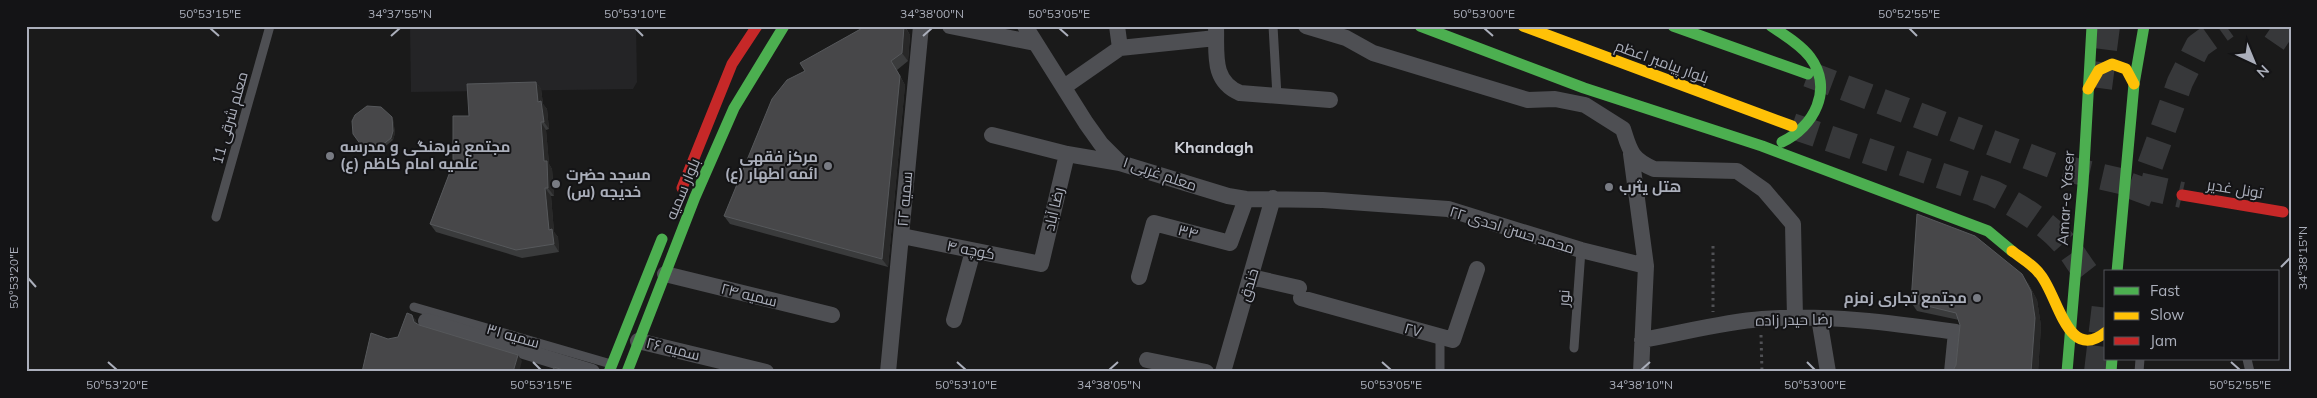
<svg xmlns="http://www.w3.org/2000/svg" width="2317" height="398" font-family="Mulish,Cairo,sans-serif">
<rect width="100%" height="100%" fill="#1a1a1a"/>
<path fill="#242426" d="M410 26H636L637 82 633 89 411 92Z"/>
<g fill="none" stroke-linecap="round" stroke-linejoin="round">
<path stroke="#37383a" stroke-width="26" stroke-dasharray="26 13" stroke-linecap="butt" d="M2272 26 2291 39
M1808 74 2054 166 2182 195
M2099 88 2107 26
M1792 126 1993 193C2018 206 2046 222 2065 244 2073 253 2079 264 2086 273
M2137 202 2180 82 2198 46 2226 26
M2097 372 2106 296"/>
<path stroke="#505155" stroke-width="3" stroke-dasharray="2.5 4" stroke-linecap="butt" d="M1713 246V312
M1761 335 1762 372"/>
<path stroke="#4e4f53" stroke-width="9" d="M1273 26 1277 96
M216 217 270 26
M414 307 611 364
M1574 348 1581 250
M2247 359 2250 372
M1440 372V338
M2139 372 2140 359"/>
<path stroke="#4e4f53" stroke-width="16" d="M950 26 1035 43
M1025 26 1086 123 1101 144 1120 163 1228 196 1246 199 1323 200 1448 209 1581 250 1646 266 1641 372
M1117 26 1120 48
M1216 26C1217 53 1211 81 1240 93L1330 100
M1306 26 1346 38 1373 53 1528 100 1555 99 1585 105 1623 129C1630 151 1631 159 1654 169L1737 171 1764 190 1793 224 1795 318
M1064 87 1120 48 1216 38
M992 135 1067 154 1120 163
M1631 154 1646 266
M902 236 1041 264 1067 154
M665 274 832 315
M1139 277 1154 223 1230 243 1246 199
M1251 277 1299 288
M1301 298 1453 340 1477 269
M1819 318 1828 372
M954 320 973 251
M426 321 592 372
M1642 340C1682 333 1722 322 1762 319 1826 314 1893 323 1956 332L1952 372
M638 341 766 372
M1147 360 1206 372
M888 372 921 26
M1223 372 1273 198"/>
<path stroke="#4caf50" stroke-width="11" d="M1420 26 1584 88 1762 146 1988 231 2012 251
M1673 26 1808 74
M1771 26C1784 35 1800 44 1810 57 1834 89 1814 127 1782 142
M2117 272 2134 84 2144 26
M609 372 662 239
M627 372 695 197 734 108 784 26
M2067 372 2083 184 2092 26
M2111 372 2112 359"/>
<path stroke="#ffc107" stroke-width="11" d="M1523 26 1792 126
M2088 89 2099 70 2112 64 2126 69 2134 84
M2012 251C2021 258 2032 264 2039 273 2058 293 2066 364 2106 332"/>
<path stroke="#c62828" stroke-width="11" d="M682 188 732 64 757 26
M2182 195 2283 212"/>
</g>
<path fill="#3a3b3c" d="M866 26H905L910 35 908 61 897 70 905 85 888 267 730 224 724 216 805 71Z
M536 82 541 89 543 104 547 109 549 129 546 130 549 164 552 169 554 196H551L554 232 558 237 559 252 522 258 436 232 430 224 453 164 469 116Z
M393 119 395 133 393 140 382 149 369 150 363 147 353 134Z
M2028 283 2037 300 2041 326 2038 372H1952L1956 365 1960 325 1959 320 1917 311 1911 302Z"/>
<path fill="#282828" d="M904 26 910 35 908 61 902 53Z
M891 61 905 85 888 267 882 259Z
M536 82 541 89 543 104 547 109 549 129 544 122 538 102Z
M392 117 393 119 395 133 393 140 391 138Z
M541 122 546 130 549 164 552 169 554 196 548 188 544 161Z
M545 188 551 196 554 232 558 237 559 252 554 244 549 230Z
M2022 274 2028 283 2037 300 2041 326 2038 372H2031Z
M412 315 416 320 418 327 414 322Z
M518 355 522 361 519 372H513Z"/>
<path fill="#474749" stroke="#56585b" d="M866 26H904L902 53 891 61 900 76 882 259 724 216 772 99 787 80 805 71 800 63Z
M536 82 538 102 541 101 544 122H541L544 161H547L548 188H545L549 230 552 229 554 244 516 250 430 224 453 164V116H469L467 84Z
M367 106 381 107 392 117 393 131 391 138 381 146 367 147 361 145 353 134 352 121 355 115Z
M1917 214 1975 236 2022 274 2031 291 2035 318 2031 372H1952L1956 365 1960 325 1956 313 1911 302Z
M407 313 412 315 414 322 419 325 518 355 513 372H362L371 333 388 339 398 337Z
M554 367 569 372H553Z"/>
<path fill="none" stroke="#abafbb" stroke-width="2" d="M210 28 219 36M635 28 643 36M1059 28 1068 36M1484 28 1493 36M1909 28 1917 36M391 36 400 28M923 36 932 28M2281 267 2290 258M28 278 36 287M108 362 117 370M533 362 541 370M957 362 966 370M1382 362 1391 370M1807 362 1815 370M2231 362 2240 370M1109 370 1118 362M1641 370 1650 362"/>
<g fill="#787b83" stroke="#141416" stroke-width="2">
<circle cx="330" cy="156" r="5"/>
<circle cx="828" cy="166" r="5"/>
<circle cx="556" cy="184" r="5"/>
<circle cx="1609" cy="187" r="5"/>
<circle cx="1977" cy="298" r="5"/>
</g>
<g text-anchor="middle" stroke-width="4" stroke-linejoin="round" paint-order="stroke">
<g font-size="15" fill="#abafbb" stroke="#141416">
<text transform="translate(1662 62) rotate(20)" y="5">بلوار پیامبر اعظم</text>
<text transform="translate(230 118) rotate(-74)" y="5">معلم شرقی 11</text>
<text transform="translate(1160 174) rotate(19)" y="5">معلم غربی ۱</text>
<text transform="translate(683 189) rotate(-67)" y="5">بلوار سمیه</text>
<text transform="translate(2235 189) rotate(9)" y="5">تونل غدیر</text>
<text transform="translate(2066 198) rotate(-86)" y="5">Amar-e Yaser</text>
<text transform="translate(905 199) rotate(-85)" y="5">سمیه ۲۲</text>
<text transform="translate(1054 209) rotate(-77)" y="5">رضا آباد</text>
<text transform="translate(1512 230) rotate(17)" y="5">۲۲ محمد حسن احدی</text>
<text transform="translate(1188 232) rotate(14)" y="5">۳۴</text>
<text transform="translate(971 250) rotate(11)" y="5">کوچه ۴</text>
<text transform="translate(1249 285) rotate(-73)" y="5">خندق</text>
<text transform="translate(749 295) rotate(14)" y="5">سمیه ۲۴</text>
<text transform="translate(1564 298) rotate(-86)" y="5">نور</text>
<text transform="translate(1794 320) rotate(-1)" y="5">رضا حیدر زاده</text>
<text transform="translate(1413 330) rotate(16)" y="5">۲۷</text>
<text transform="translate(513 336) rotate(16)" y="5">سمیه ۳۱</text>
<text transform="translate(673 349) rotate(14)" y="5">سمیه ۲۶</text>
</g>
<g font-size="15" font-weight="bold" fill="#abafbb" stroke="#141416" text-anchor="start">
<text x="340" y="152">مجتمع فرهنگی و مدرسه<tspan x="340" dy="17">علمیه امام کاظم (ع)</tspan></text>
<text x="818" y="162" text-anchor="end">مرکز فقهی<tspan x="818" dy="17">ائمه اطهار (ع)</tspan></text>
<text x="566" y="180">مسجد حضرت<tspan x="566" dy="17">خدیجه (س)</tspan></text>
<text x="1619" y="192">هتل یثرب</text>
<text x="1967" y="303" text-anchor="end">مجتمع تجاری زمزم</text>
</g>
<g font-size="16" font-weight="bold" fill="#cccfd7" stroke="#141416">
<text x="1214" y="153">Khandagh</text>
</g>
</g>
<rect width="2317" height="398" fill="none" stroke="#141416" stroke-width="55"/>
<rect x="2104" y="270" width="175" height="90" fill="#141416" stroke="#505258"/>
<rect x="2114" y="287" width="25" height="8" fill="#4caf50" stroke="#505258"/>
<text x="2150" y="296" font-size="15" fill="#abafbb">Fast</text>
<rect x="2114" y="312" width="25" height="8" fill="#ffc107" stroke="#505258"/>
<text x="2150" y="320" font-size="15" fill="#abafbb">Slow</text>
<rect x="2114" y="337" width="25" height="8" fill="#c62828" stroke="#505258"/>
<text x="2150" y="346" font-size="15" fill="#abafbb">Jam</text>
<g transform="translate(2254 62) rotate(136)" stroke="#141416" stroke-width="4" paint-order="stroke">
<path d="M0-4L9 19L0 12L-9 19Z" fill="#abafbb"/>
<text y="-8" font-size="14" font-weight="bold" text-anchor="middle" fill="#abafbb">N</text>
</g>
<rect x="28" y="28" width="2262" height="342" fill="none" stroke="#abafbb" stroke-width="2"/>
<g font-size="12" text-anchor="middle" fill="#abafbb">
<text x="210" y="18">50°53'15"E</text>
<text x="400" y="18">34°37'55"N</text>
<text x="635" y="18">50°53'10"E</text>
<text x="932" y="18">34°38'00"N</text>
<text x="1059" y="18">50°53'05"E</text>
<text x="1484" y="18">50°53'00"E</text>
<text x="1909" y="18">50°52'55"E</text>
<text transform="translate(2303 258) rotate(-90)" y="4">34°38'15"N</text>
<text transform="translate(14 278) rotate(-90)" y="4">50°53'20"E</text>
<text x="117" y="389">50°53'20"E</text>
<text x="541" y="389">50°53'15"E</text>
<text x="966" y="389">50°53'10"E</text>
<text x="1109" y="389">34°38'05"N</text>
<text x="1391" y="389">50°53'05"E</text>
<text x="1641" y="389">34°38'10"N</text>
<text x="1815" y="389">50°53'00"E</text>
<text x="2240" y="389">50°52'55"E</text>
</g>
</svg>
